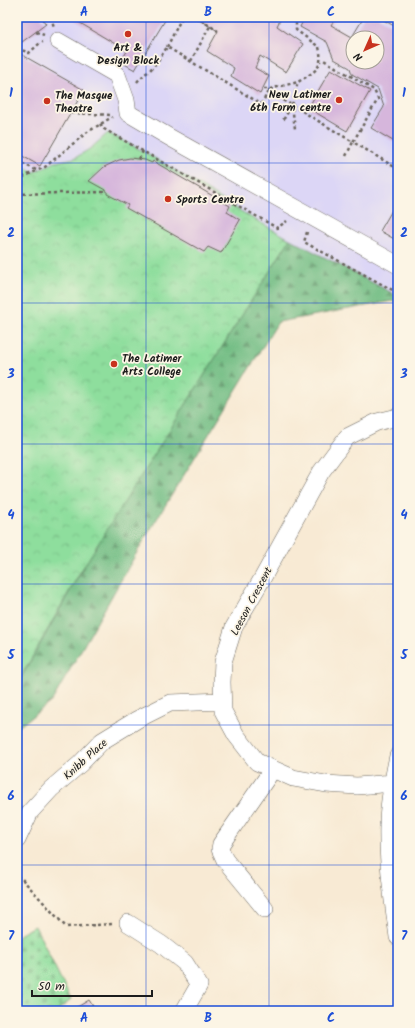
<svg xmlns="http://www.w3.org/2000/svg" width="415" height="1028" font-family="Kalam,sans-serif">
<defs>
<pattern id="forest-firs" width="22" height="20" patternUnits="userSpaceOnUse"><rect width="22" height="20" fill="#72bd84"/><path d="M5 1l3.5 6h-7zM16 11l3.5 6h-7z" fill="#5d996b"/></pattern>
<pattern id="cemetery-stones" width="16" height="16" patternUnits="userSpaceOnUse"><rect width="16" height="16" fill="#8ede9d"/><path d="M2 7V4a2 2 0 0 1 4 0v3zM10 15v-3a2 2 0 0 1 4 0v3z" fill="#7abe87"/></pattern>
<pattern id="park-crowns" width="20" height="18" patternUnits="userSpaceOnUse"><rect width="20" height="18" fill="#8ede9d"/><path d="M2 6a3 3 0 1 1 6 0M12 15a3 3 0 1 1 6 0" fill="none" stroke="#7abe87"/></pattern>
</defs>
<rect width="100%" height="100%" fill="#fcf5e5"/>
<filter id="ink" filterUnits="userSpaceOnUse"><feTurbulence type="fractalNoise" baseFrequency=".025" numOctaves="2"/><feDisplacementMap in="SourceGraphic" scale="8" xChannelSelector="R" yChannelSelector="G"/><feConvolveMatrix kernelMatrix="1 2 1 2 8 2 1 2 1" color-interpolation-filters="sRGB"/></filter>
<filter id="wash" filterUnits="userSpaceOnUse"><feTurbulence type="fractalNoise" baseFrequency=".012" numOctaves="4" result="noise"/><feDisplacementMap in="SourceGraphic" scale="16" xChannelSelector="R" yChannelSelector="G"/><feGaussianBlur stdDeviation="0.9" result="paint"/><feColorMatrix in="noise" values="0 0 0 0 0 0 0 0 0 0 0 0 0 0 0 0 0 1.4 0 .05"/><feComposite in="paint" operator="in"/></filter>
<g filter="url(#wash)">
<rect width="100%" height="100%" fill="#f8ead4"/>
<path fill="#dcd6f6" fill-rule="evenodd" d="M17 17H398V296L290 239 84 566 17 685ZM353 38H377V62H353Z"/>
<path fill="url(#forest-firs)" stroke="#476c50" d="M290 239 398 296V300L278 322 144 540 52 701 17 728V685L84 566Z"/>
<path fill="url(#cemetery-stones)" stroke="#557d5c" d="M35 926 71 1000 57 1011H17V936Z"/>
<path fill="url(#park-crowns)" stroke="#557d5c" d="M108 133 143 151 252 218 290 239 79 574 17 684V163L34 172 55 162 75 158 91 148Z"/>
<g id="blocks">
<path fill="#d6b6dc" fill-rule="evenodd" d="M17 17H41L46 24 22 42 17 35Z
M70 17H167L135 70 121 62 127 51Z
M194 17H276L280 20 277 26 303 44 286 72 260 56 255 68 269 76 260 94 231 76 234 68 207 51 218 31Z
M305 17H336L331 25 352 37 364 17H378L398 28V144L371 128 384 107 378 89 352 74 350 68 334 59 327 42 300 27ZM353 38H377V62H353Z
M17 52 84 90 40 166 17 153Z
M331 69 370 91 347 131 308 108Z
M130 158 145 160 152 163 153 161 230 206 227 212 240 220 221 253 208 247 204 252 126 208 128 205 107 194V191L89 181 104 167 119 160Z
M398 200V241L380 231Z
M89 1000 96 1011H71Z"/>
</g>
</g>
<g filter="url(#ink)">
<use href="#blocks" fill-opacity="0" stroke="#69645c" stroke-width="1"/>
<g fill="none" stroke-linecap="round" stroke-linejoin="round">
<defs>
<path id="minor" d="M58 41 117 75 126 100 128 113 169 137 398 265
M398 756C393 779 388 803 388 826 387 863 393 900 398 937
M393 783 357 786 326 784 293 778 257 762 236 735 223 711 222 682 223 662 234 627 262 579 321 472 347 437 377 422 398 417
M17 840 30 812 51 789 80 764 102 741 138 719 170 703 223 701
M265 909 225 860 220 849 221 844 273 769
M128 923 161 944 185 963 199 985 184 1011"/>
</defs>
<use href="#minor" stroke="#69645c" stroke-width="18"/>
<path stroke="#69645c" stroke-width="2.5" stroke-dasharray="3 3" stroke-linecap="butt" d="M51 17 54 27
M196 17 218 31
M294 17 296 22V30L319 47C324 69 315 71 298 82L292 105 295 129
M36 32 44 35
M167 47 182 17
M17 48 29 53 40 43 43 42
M191 61 210 26
M137 82C141 77 144 75 149 71 156 64 162 55 167 47L261 104 268 93 292 105 282 122
M264 89H270L268 93
M270 89 298 82
M292 105 353 142 378 99 374 90 322 59
M71 113 112 115
M100 124 104 129 277 228 287 221
M346 156 353 142 393 166 398 158
M139 159 143 151
M17 161 36 170
M17 180 45 167 86 133 112 117
M17 194 104 192
M307 232 304 242 398 293
M17 876 22 879 66 927 112 924"/>
<use href="#minor" stroke="#fff" stroke-width="17"/>
</g>
</g>
<path fill="none" stroke="#1d4ed8" stroke-width="1" stroke-opacity="0.55" d="M146 17V1011M269 17V1011M17 163H398M17 303H398M17 444H398M17 584H398M17 725H398M17 865H398"/>
<g fill="#c8321e" stroke="#fcf5e5" stroke-width="1.5">
<circle cx="128" cy="34" r="4"/>
<circle cx="339" cy="100" r="4"/>
<circle cx="47" cy="101" r="4"/>
<circle cx="168" cy="199" r="4"/>
<circle cx="114" cy="364" r="4"/>
</g>
<g text-anchor="middle" stroke-width="3.5" stroke-linejoin="round" paint-order="stroke">
<g font-size="11" font-weight="bold" fill="#1c1c1c" stroke="#fcf5e5" text-anchor="start">
<text x="128" y="51" text-anchor="middle">Art &amp;<tspan x="128" dy="13">Design Block</tspan></text>
<text x="331" y="98" text-anchor="end">New Latimer<tspan x="331" dy="13">6th Form centre</tspan></text>
<text x="55" y="99">The Masque<tspan x="55" dy="13">Theatre</tspan></text>
<text x="176" y="203">Sports Centre</text>
<text x="122" y="362">The Latimer<tspan x="122" dy="13">Arts College</tspan></text>
</g>
<g font-size="11" fill="#1c1c1c" stroke="#fcf5e5">
<text transform="translate(251 601) rotate(-62)" y="4">Leeson Crescent</text>
<text transform="translate(85 759) rotate(-42)" y="4">Knibb Place</text>
</g>
</g>
<rect width="415" height="1028" fill="none" stroke="#fcf5e5" stroke-width="44"/>
<g transform="translate(365 50) rotate(225)"><circle r="19" fill="#fcf5e5" stroke="#a29e95"/>
<path d="M0-3L7 15L0 10L-7 15Z" fill="#c8321e"/>
<text y="-6" font-size="11" font-weight="bold" text-anchor="middle" fill="#1c1c1c">N</text>
</g>
<path d="M32 990v6h120v-6" fill="none" stroke="#1c1c1c" stroke-width="2"/>
<text x="38" y="990" font-size="12" fill="#1c1c1c" stroke="#fcf5e5" stroke-width="3" paint-order="stroke">50 m</text>
<rect x="22" y="22" width="371" height="984" fill="none" stroke="#1d4ed8" stroke-width="1.5"/>
<g font-size="13" text-anchor="middle" font-weight="bold" fill="#1d4ed8">
<text x="84" y="16">A</text>
<text x="208" y="16">B</text>
<text x="331" y="16">C</text>
<text x="11" y="97">1</text>
<text x="404" y="97">1</text>
<text x="11" y="237">2</text>
<text x="404" y="237">2</text>
<text x="11" y="378">3</text>
<text x="404" y="378">3</text>
<text x="11" y="519">4</text>
<text x="404" y="519">4</text>
<text x="11" y="659">5</text>
<text x="404" y="659">5</text>
<text x="11" y="800">6</text>
<text x="404" y="800">6</text>
<text x="11" y="940">7</text>
<text x="404" y="940">7</text>
<text x="84" y="1022">A</text>
<text x="208" y="1022">B</text>
<text x="331" y="1022">C</text>
</g>
</svg>
